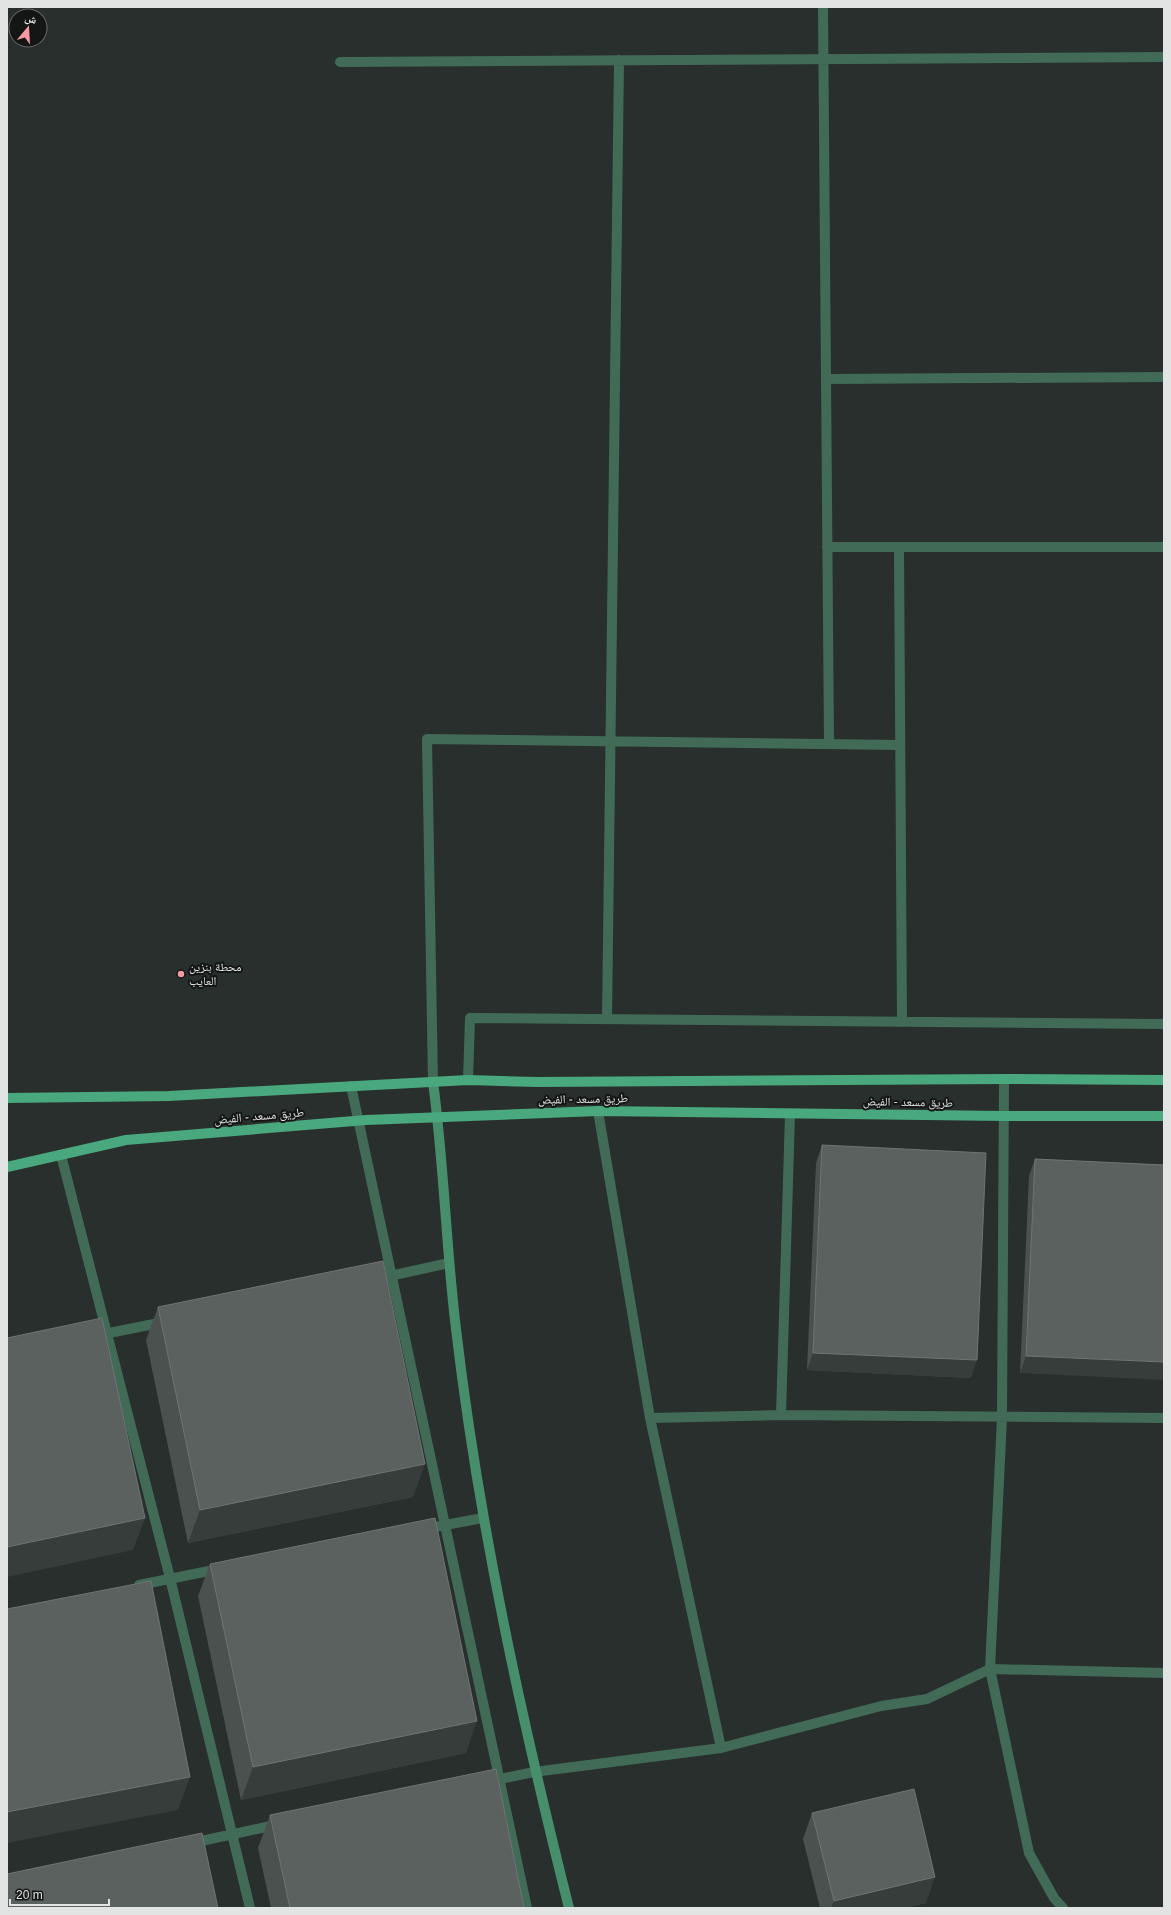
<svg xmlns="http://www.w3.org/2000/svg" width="1171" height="1915" font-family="Arial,'Noto Naskh Arabic',sans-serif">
<rect width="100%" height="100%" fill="#292f2c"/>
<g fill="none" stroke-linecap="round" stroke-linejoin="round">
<path stroke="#416b57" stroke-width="10" d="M823 7 829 744
M340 62 1164 57
M826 379 1164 377
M827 547H1164
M899 547 902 1022
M607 1019 619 60
M1004 1079 1002 1418 990 1669 1029 1853 1054 1898 1063 1908
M468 1080 470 1018 1164 1024
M433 1082 427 739 900 745
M351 1086 527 1908
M598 1111 650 1418 781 1415 1164 1418
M61 1155 170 1578 250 1908
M385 1277 449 1263
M99 1335 164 1322
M781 1415 790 1114
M650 1418 721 1748
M424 1529 483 1518
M139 1585 219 1569
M485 1782 534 1772 721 1748 881 1706 927 1699 990 1669 1164 1673
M192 1843 280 1824"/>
<path stroke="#478e6d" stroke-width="10" d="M433 1082C444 1164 446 1247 456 1329 479 1525 521 1717 569 1908"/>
<path stroke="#49a87e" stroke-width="10" d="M7 1098 169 1096 468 1080 537 1082 1004 1079 1164 1080
M7 1167 126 1140 366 1120 598 1111 1004 1116H1164"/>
</g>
<path fill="#4b514e" d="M822 1145 971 1378 807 1370 816 1163Z
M1035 1159 1164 1165 1020 1373 1029 1176Z
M158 1307 413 1497 188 1543 146 1340Z
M210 1564 466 1753 241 1800 198 1596Z
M812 1813 926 1903 904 1908H820L803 1839Z
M270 1815 524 1908H271L258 1848Z"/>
<path fill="#373d3a" d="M813 1353 977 1360 971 1378 807 1370Z
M1026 1356 1164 1362V1380L1020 1373Z
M425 1464 413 1497 188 1543 200 1510Z
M145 1518 133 1550 7 1577V1547Z
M477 1721 466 1753 241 1800 253 1767Z
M190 1777 178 1810 7 1843V1812Z
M935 1877 926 1903 904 1908H831L834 1901Z"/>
<path fill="#5b615e" stroke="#707573" d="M822 1145 986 1153 977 1360 813 1353Z
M1035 1159 1164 1165V1362L1026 1356Z
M383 1261 425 1464 200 1510 158 1307Z
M102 1318 145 1518 7 1547V1338Z
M435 1518 477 1721 253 1767 210 1564Z
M151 1581 190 1777 7 1812V1609Z
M496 1769 524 1908H290L270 1815Z
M914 1789 935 1877 834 1901 812 1813Z
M202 1833 218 1908H7V1874Z"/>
<circle fill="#f49aa3" stroke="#141615" stroke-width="1.5" cx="181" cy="974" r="4"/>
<g text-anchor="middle" stroke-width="4" stroke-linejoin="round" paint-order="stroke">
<g font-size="12" fill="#e1e4e2" stroke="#141615" text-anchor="start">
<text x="189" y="971">محطة بنزين<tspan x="189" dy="14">العايب</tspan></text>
</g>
<g font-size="12" fill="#e1e4e2" stroke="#141615">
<text transform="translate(583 1099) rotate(-1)" y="4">طريق مسعد - الفيض</text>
<text transform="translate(908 1102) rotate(1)" y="4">طريق مسعد - الفيض</text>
<text transform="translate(259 1116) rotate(-5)" y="4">طريق مسعد - الفيض</text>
</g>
</g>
<rect width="1171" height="1915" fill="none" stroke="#e1e4e2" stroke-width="16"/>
<g transform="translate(28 28) rotate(18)"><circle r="19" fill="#141615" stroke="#666867"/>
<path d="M0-3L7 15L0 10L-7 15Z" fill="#f49aa3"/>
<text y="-6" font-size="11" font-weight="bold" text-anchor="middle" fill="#e1e4e2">ش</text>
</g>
<path d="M10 1899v6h99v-6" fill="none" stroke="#e1e4e2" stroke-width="2"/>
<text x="16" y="1899" font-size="12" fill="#e1e4e2" stroke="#141615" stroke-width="3" paint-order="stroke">20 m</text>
</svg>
